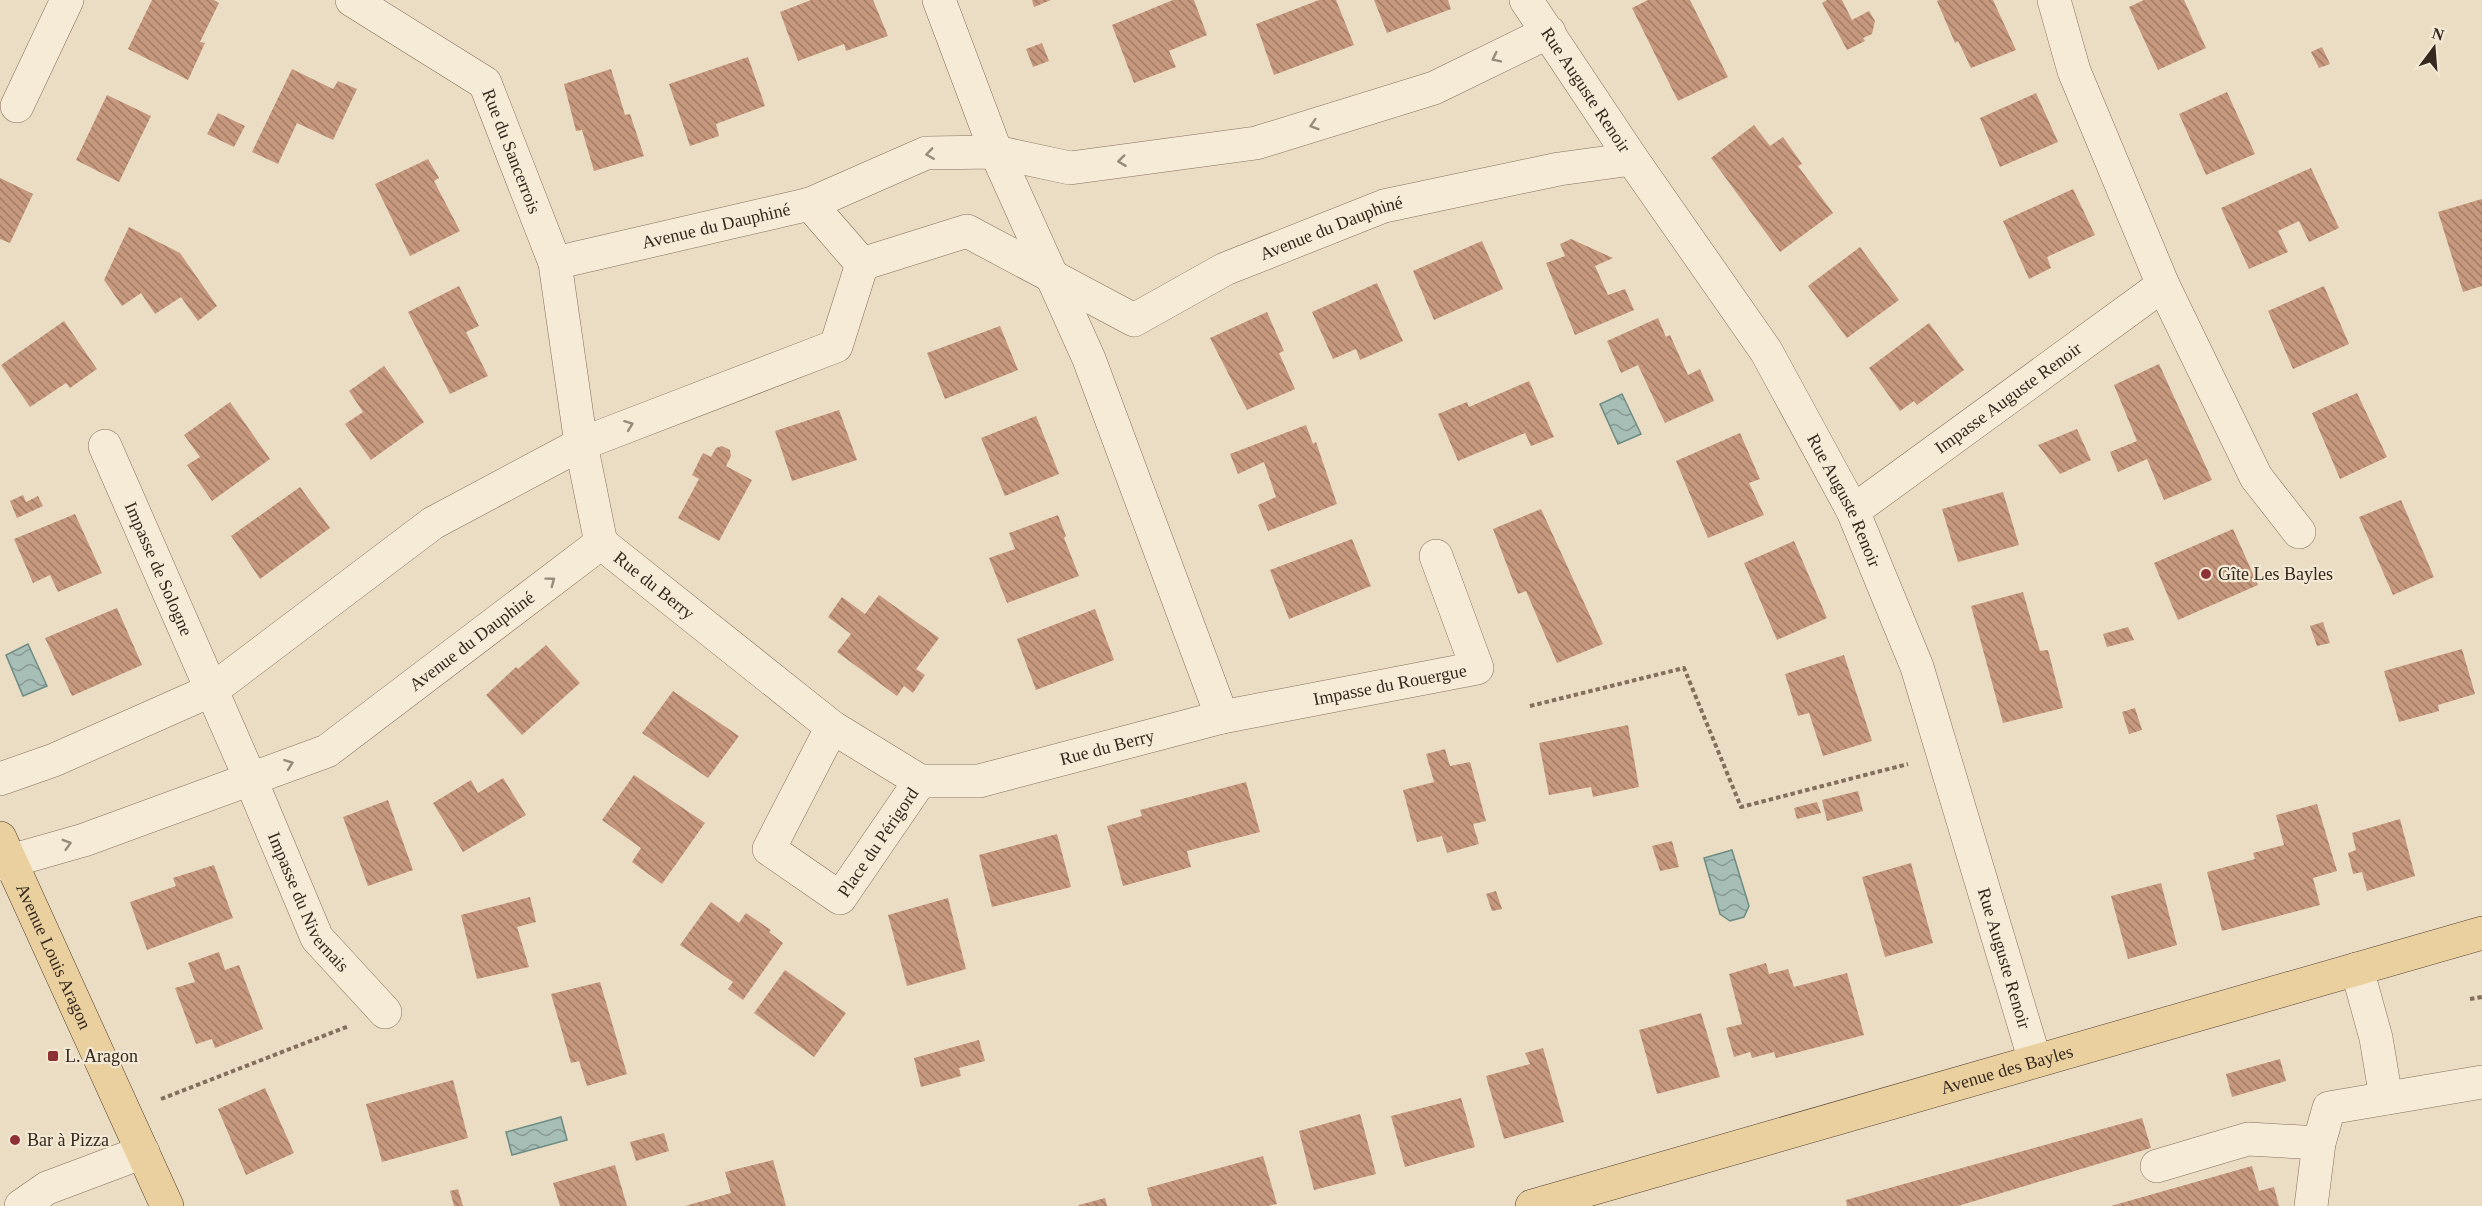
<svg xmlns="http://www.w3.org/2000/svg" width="2482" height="1206" font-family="Georgia,serif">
<defs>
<pattern id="water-waves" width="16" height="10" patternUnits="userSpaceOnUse" patternTransform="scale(1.5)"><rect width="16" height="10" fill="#a6beb6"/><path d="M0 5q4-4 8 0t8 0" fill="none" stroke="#889a93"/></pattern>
<pattern id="building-back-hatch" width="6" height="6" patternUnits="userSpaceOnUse" patternTransform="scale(1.5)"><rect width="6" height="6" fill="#c6987d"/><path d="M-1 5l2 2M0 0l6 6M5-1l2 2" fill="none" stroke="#a27c66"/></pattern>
</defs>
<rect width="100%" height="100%" fill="#ebddc4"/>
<path fill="url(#water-waves)" stroke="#6d8c83" stroke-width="1.5" d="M1622 394 1641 434 1618 444 1600 404Z
M28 644 47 686 23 696 6 655Z
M1732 850 1749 906 1744 917 1730 921 1720 914 1704 858Z
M561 1117 567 1140 512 1155 506 1132Z"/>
<path fill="url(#building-back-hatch)" d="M152 0H214L219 3 200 42 205 43 188 80 128 49Z
M811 0H873L888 36 846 51 844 44 798 61 780 12Z
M1032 0H1051L1034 7Z
M1173 0H1194L1207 35 1169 51 1176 67 1134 83 1112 25Z
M1319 0H1336L1354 45 1274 75 1256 24Z
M1374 0H1448L1451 9 1387 33Z
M1648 0H1690L1728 77 1678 101 1632 8Z
M1827 0H1842L1852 20 1869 11 1875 21 1872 34 1863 38 1865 41 1847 50 1822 3Z
M1939 0H1993L2016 50 1971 68 1958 41 1955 43 1937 1Z
M2144 0H2184L2206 48 2158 70 2129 7Z
M1042 43 1049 61 1033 67 1026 49Z
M2322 47 2330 64 2319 68 2311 52Z
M748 57 765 106 716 124 719 136 690 146 669 84Z
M292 69 333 89 338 81 357 89 333 140 297 123 278 164 252 152Z
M611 69 625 115 630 114 644 156 594 171 582 130 576 131 564 84Z
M2227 92 2255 154 2206 175 2179 114Z
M2036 93 2058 142 2000 167 1980 118Z
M107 95 151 116 119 182 76 160Z
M218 113 245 126 234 147 207 134Z
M1754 125 1770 146 1783 137 1802 164 1798 166 1833 213 1780 252 1711 158Z
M428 159 439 178 434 181 460 231 410 256 375 184Z
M2311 168 2339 228 2309 242 2299 221 2278 231 2288 252 2249 269 2221 208Z
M0 178 33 194 10 243 0 239Z
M2073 189 2095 235 2047 257 2051 268 2029 279 2003 221Z
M2482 199V286L2463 292 2438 212Z
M129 227 180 253 217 306 198 321 181 297 155 314 141 293 122 306 104 280Z
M1571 239 1613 258 1595 266 1608 295 1625 289 1634 310 1575 335 1546 263 1565 256 1560 244Z
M1482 241 1503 289 1434 320 1413 271Z
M1860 247 1899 300 1847 338 1808 286Z
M1377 283 1403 341 1360 360 1356 349 1333 359 1312 312Z
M459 286 479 326 466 332 488 376 450 394 408 312Z
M2324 286 2349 344 2293 369 2268 311Z
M1267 312 1284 351 1279 353 1295 389 1247 410 1210 338Z
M1658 318 1666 337 1670 335 1688 375 1700 369 1714 401 1665 423 1638 365 1621 373 1607 341Z
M64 321 97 369 70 388 66 383 30 407 1 365Z
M1929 323 1964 370 1917 405 1914 401 1900 411 1869 368Z
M1000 326 1018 370 945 399 927 353Z
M2159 364 2212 480 2164 500 2147 459 2118 472 2110 452 2137 441 2114 385Z
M384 366 424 422 371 460 345 424 363 412 349 391Z
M1529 381 1554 437 1531 446 1525 433 1458 461 1438 414 1467 402 1469 407Z
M2357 393 2387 457 2340 479 2312 413Z
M230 402 270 459 212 501 187 465 200 457 184 435Z
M839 410 857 460 792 481 775 431Z
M1036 416 1059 474 1005 496 981 438Z
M1306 425 1313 444 1316 442 1337 504 1268 531 1258 505 1276 497 1264 462 1238 474 1230 454Z
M2077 429 2091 460 2060 474 2038 445Z
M1740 433 1760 479 1749 483 1764 515 1708 538 1676 461Z
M722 446 730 450 731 456 726 466 752 480 719 541 678 518 699 479 692 475 703 453 711 457 716 448Z
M300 487 330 528 260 579 231 536Z
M2003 492 2019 545 1958 562 1942 509Z
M23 495 26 502 38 496 43 506 17 518 10 501Z
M2401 500 2434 577 2393 595 2359 517Z
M1541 509 1603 644 1557 663 1526 591 1518 594 1493 529Z
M75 514 102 573 58 592 50 575 33 583 14 539Z
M1058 515 1066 536 1064 538 1079 576 1007 603 989 558 1015 549 1009 533Z
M2233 529 2258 585 2178 620 2154 563Z
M1352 539 1371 586 1289 619 1270 570Z
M1794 541 1827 618 1777 640 1744 563Z
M2023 592 2040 651 2048 650 2063 708 2003 723 1971 606Z
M879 595 939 638 916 669 925 675 913 693 904 686 897 696 837 652 851 634 828 617 842 597 865 614Z
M117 608 142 665 72 696 45 638Z
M1095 609 1114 660 1036 690 1017 639Z
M2323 622 2330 643 2317 646 2310 626Z
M2128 627 2134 640 2107 647 2103 634Z
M546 645 580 683 522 735 486 695 516 667 518 669Z
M2462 649 2475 694 2438 705 2439 711 2399 722 2384 671Z
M1844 655 1872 741 1823 756 1809 713 1798 716 1785 674Z
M673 691 739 736 708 778 642 733Z
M2135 708 2142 730 2129 734 2122 712Z
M1628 725 1639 787 1593 797 1591 787 1549 795 1539 743Z
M1445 749 1450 766 1470 762 1486 821 1473 824 1479 844 1447 853 1442 836 1417 842 1403 790 1434 782 1426 754Z
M634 775 705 823 662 884 632 862 641 848 602 820Z
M503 778 526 815 463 852 433 803 471 780 478 793Z
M1246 782 1260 832 1187 851 1191 867 1123 886 1107 826 1142 816 1140 810Z
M1858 791 1863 811 1827 821 1822 800Z
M388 800 413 870 368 886 343 817Z
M1817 802 1821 813 1797 819 1794 808Z
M2317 804 2337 871 2313 878 2320 905 2222 931 2207 872 2255 859 2253 853 2284 845 2276 815Z
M2400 819 2415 876 2367 891 2362 872 2353 874 2348 853 2356 850 2352 833Z
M1057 834 1071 887 992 907 979 855Z
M1672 841 1679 867 1660 871 1652 846Z
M1911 863 1933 943 1885 957 1862 877Z
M214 865 233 918 147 950 130 902 176 886 173 878Z
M2161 883 2177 945 2128 959 2111 896Z
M1496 891 1502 909 1492 911 1486 894Z
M530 897 536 922 517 927 529 967 477 979 461 915Z
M948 898 966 969 907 986 888 915Z
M711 902 739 923 746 913 771 930 769 932 783 943 743 1000 728 989 733 982 680 945Z
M219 952 225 970 239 965 263 1029 215 1048 212 1039 196 1044 175 988 195 982 188 963Z
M1766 963 1769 974 1788 969 1794 987 1847 973 1864 1035 1776 1058 1774 1052 1752 1058 1750 1052 1734 1057 1726 1028 1742 1024 1729 974Z
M785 970 846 1013 814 1057 754 1013Z
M600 982 627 1074 587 1086 579 1061 571 1063 551 994Z
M1701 1013 1720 1077 1657 1094 1639 1030Z
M979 1040 985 1061 959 1068 961 1076 921 1087 914 1058Z
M1543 1048 1564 1122 1504 1139 1486 1076 1530 1064 1525 1053Z
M2280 1059 2286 1081 2232 1097 2226 1074Z
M453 1080 468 1138 382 1162 366 1104Z
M265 1088 294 1153 246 1175 218 1109Z
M1461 1098 1475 1147 1405 1167 1391 1116Z
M1360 1114 1376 1174 1314 1190 1299 1131Z
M2142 1118 2151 1148 1958 1206H1847L1846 1200Z
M664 1133 669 1151 636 1161 630 1142Z
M1263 1156 1277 1204 1268 1206H1152L1147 1188Z
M773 1160 786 1206H685L731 1193 725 1172Z
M615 1165 627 1206H560L553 1183Z
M2252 1166 2259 1191 2274 1187 2279 1206H2111Z
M458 1189 463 1206H454L450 1191Z
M1105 1198 1107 1206H1079V1205Z"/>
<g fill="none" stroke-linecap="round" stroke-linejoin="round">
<defs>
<g id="minor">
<path id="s1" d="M352 0 485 83 555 263"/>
<path id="s2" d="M1526 0 1632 159 1766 351 1853 511 1917 667 2035 1061"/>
<path d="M17 106 67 0"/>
<path d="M810 204 862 264"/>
<path d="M2163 285 2256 477 2299 532"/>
<path id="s3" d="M105 446 250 778 317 938 385 1012"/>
<path id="s4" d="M1853 511 2163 285 2074 71 2054 0"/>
<path id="s5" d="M601 543 832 727 920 781H979L1222 717 1089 359 996 152 939 0"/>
<path id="s6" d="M1222 717 1477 668 1436 556"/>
<path id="s7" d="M832 727 769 849 840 898 920 781"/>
<path id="s8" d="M0 779 54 760 212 690 433 523 581 444 555 263 810 204 926 153 996 152 1070 168 1256 143 1434 88 1549 32"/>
<path id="s9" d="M0 864 84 840 327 751 601 543 581 444 836 346 862 264 967 231 1134 320 1225 269 1384 206 1559 169 1632 159"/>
<path d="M2357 969 2376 1038 2386 1098"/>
<path d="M2157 1166 2248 1139 2319 1143"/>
<path d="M21 1206 47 1188 143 1152"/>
<path d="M2311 1206 2319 1143 2329 1108 2482 1082"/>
</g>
<g id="major">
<path id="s10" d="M0 838 167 1206"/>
<path id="s11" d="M1532 1206 2482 933"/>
</g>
</defs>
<use href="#minor" stroke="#846f5c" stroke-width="34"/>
<use href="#major" stroke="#523e30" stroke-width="34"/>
<path stroke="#846f5c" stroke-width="4" stroke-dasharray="4.5 3" stroke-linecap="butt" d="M1530 706 1684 668 1741 807 1908 764
M2470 999 2482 997
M161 1099 349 1026"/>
<use href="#minor" stroke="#f6ebd7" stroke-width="33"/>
<use href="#major" stroke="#ebd09f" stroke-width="33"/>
</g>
<defs><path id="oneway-chevron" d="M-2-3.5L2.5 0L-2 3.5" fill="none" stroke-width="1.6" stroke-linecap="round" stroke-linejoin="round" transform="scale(1.5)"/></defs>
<g stroke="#968a7b">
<use href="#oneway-chevron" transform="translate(1496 58) rotate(154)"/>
<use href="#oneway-chevron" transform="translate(1314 125) rotate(163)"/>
<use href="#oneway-chevron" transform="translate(930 154) rotate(172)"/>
<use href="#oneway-chevron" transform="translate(1122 161) rotate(173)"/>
<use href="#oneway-chevron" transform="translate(629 425) rotate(-21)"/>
<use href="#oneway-chevron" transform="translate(551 581) rotate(-37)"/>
<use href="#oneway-chevron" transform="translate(289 764) rotate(-20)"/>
<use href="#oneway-chevron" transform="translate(67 844) rotate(-16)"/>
</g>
<g fill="#8e3136" stroke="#f3e8d3" stroke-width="2">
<circle cx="2206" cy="574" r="6"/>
<rect x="47" y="1050" width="12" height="12" rx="3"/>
<circle cx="15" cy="1140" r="6"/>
</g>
<g text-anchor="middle" stroke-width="4.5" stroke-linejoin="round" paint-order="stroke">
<g font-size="18" fill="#35291f" stroke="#f3e8d3">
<text dy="6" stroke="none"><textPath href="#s2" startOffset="108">Rue Auguste Renoir</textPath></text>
<text dy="6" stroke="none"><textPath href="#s1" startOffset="230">Rue du Sancerrois</textPath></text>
<text dy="6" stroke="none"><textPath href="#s8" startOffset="1023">Avenue du Dauphiné</textPath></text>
<text dy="6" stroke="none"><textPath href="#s9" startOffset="1668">Avenue du Dauphiné</textPath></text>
<text dy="6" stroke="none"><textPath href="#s4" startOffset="192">Impasse Auguste Renoir</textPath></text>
<text dy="6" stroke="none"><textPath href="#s2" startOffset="594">Rue Auguste Renoir</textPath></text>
<text dy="6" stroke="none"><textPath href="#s3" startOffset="134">Impasse de Sologne</textPath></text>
<text dy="6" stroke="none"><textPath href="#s5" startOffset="68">Rue du Berry</textPath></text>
<text dy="6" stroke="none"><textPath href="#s9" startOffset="528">Avenue du Dauphiné</textPath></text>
<text dy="6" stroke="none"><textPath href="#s6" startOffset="171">Impasse du Rouergue</textPath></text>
<text dy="6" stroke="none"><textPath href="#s5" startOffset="590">Rue du Berry</textPath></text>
<text dy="6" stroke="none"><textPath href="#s7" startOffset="291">Place du Périgord</textPath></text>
<text dy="6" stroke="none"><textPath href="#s3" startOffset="500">Impasse du Nivernais</textPath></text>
<text dy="6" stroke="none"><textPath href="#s10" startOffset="130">Avenue Louis Aragon</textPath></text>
<text dy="6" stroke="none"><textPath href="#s2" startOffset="1080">Rue Auguste Renoir</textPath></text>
<text dy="6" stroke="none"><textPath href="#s11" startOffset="494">Avenue des Bayles</textPath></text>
</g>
<g font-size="18" fill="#35291f" stroke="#f3e8d3" text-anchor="start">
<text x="2218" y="580">Gîte Les Bayles</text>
<text x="65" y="1062">L. Aragon</text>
<text x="27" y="1146">Bar à Pizza</text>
</g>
</g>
<g transform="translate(2434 48) rotate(16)" stroke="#f3e8d3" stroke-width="4.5" paint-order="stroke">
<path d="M0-4.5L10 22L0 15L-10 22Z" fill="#35291f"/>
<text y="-9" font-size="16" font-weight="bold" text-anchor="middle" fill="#35291f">N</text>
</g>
</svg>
